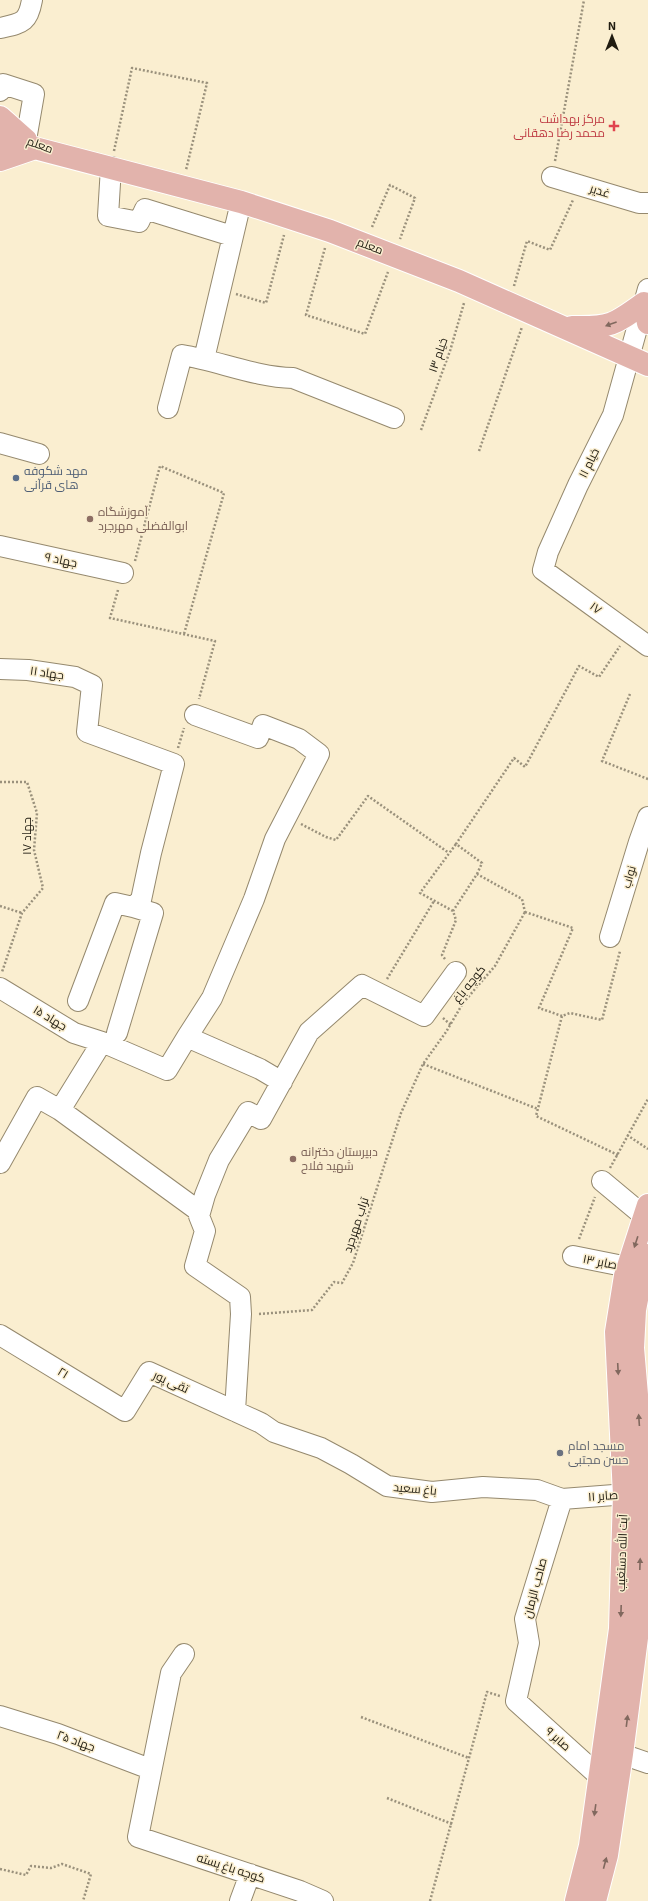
<svg xmlns="http://www.w3.org/2000/svg" width="648" height="1901" font-family="'Exo 2',Cairo,sans-serif">
<rect width="100%" height="100%" fill="#faeed0"/>
<g fill="none" stroke-linecap="round" stroke-linejoin="round">
<defs>
<path id="minor" d="M0 28C22 23 28 23 32 0
M0 91 3 84 34 94 26 140
M111 167 108 216 139 222 145 209 232 236
M552 177 639 203H648
M648 289 613 415 578 485 548 552 543 570 648 646
M204 359 241 202
M168 408 182 355C219 361 255 377 293 378L394 418
M0 443 39 454
M0 546 123 573
M0 669 28 670 75 677 92 685 87 732 174 764 151 853 141 900 133 907 115 903 78 1001
M610 937 639 842 648 817
M0 988 74 1033 102 1042
M117 1033 153 913 133 907
M187 1037 212 998 254 899 275 839 319 754 299 739 263 725 258 738 195 715
M0 1163 37 1097 60 1110
M602 1181 644 1216
M200 1212 60 1110 102 1042 167 1070 187 1037 260 1069 282 1082
M573 1256 628 1267
M0 1335 125 1411 149 1372 261 1423 274 1432 321 1448 351 1464 387 1486 432 1492 483 1487 537 1490 562 1499 640 1493
M235 1411 241 1314 240 1297 195 1266 205 1231 199 1216 205 1195 219 1160 248 1112 261 1119 309 1032 362 985 424 1016 456 972
M562 1499 525 1619 529 1643 516 1701 600 1777
M184 1654 171 1673 138 1837 300 1891 323 1901
M0 1716 58 1734 150 1769
M607 1749 648 1763
M240 1901 250 1874"/>
<path id="major" d="M0 117 26 140
M0 139 241 202 330 231 459 281 648 365
M0 160 35 148
M572 327C610 328 614 325 644 303L648 323
M576 1901 590 1846 620 1629 624 1495 616 1332 625 1276 648 1205
M595 1901 607 1855 622 1754 638 1630 641 1536 645 1488 633 1348 635 1310 643 1268 648 1255"/>
</defs>
<use href="#minor" stroke="#95896e" stroke-width="22"/>
<use href="#major" stroke="#fff" stroke-width="24"/>
<path stroke="#9a917c" stroke-width="2.5" stroke-dasharray="2 2" stroke-linecap="butt" d="M114 151 132 68 207 83 186 170
M555 161 584 0
M372 227 390 185 415 198 400 239
M325 248 306 315 365 334 388 272
M514 286 527 241 550 250 573 200
M236 294 266 303 284 235
M421 430 450 351 464 303
M479 451 522 327
M135 561 160 466 224 493 184 634
M118 590 110 618 215 641 199 699
M630 694 602 761 648 779
M178 748 184 728
M0 782H27L37 813 34 850 43 888 22 913 2 972
M301 824 326 837 336 840 368 796 449 853
M477 874 482 863 456 844 514 758 525 767 579 666 599 677 620 646
M0 906 22 913
M453 911 420 893 456 844
M525 912 573 928 539 1008 562 1016
M445 959 442 955 456 920 453 911 477 874 522 899 525 912
M387 979 434 901
M443 1018 451 1025
M423 1064 538 1109
M627 1135 648 1149
M618 1155 536 1116 562 1016 570 1013 602 1020 620 951
M610 1168 648 1099
M579 1239 595 1197
M259 1314 312 1310 334 1282 342 1283 353 1263 401 1113 423 1064 446 1032 463 1003 495 966 525 912
M361 1717 469 1758
M387 1798 452 1824
M0 1869 26 1875 31 1866 51 1868 62 1864 91 1874 83 1901
M430 1901 487 1692 500 1696"/>
<use href="#minor" stroke="#fff" stroke-width="20"/>
<use href="#major" stroke="#e2b3ac" stroke-width="22"/>
</g>
<defs><path id="oneway-solid" d="M-6-.8H1V-3.2L6.5 0L1 3.2V.8H-6Z"/></defs>
<g fill="#81685e">
<use href="#oneway-solid" transform="translate(611 324) rotate(160)"/>
<use href="#oneway-solid" transform="translate(636 1242) rotate(108)"/>
<use href="#oneway-solid" transform="translate(618 1369) rotate(87)"/>
<use href="#oneway-solid" transform="translate(639 1420) rotate(-94)"/>
<use href="#oneway-solid" transform="translate(640 1564) rotate(-88)"/>
<use href="#oneway-solid" transform="translate(621 1611) rotate(92)"/>
<use href="#oneway-solid" transform="translate(627 1721) rotate(-83)"/>
<use href="#oneway-solid" transform="translate(595 1810) rotate(98)"/>
<use href="#oneway-solid" transform="translate(605 1863) rotate(-75)"/>
</g>
<path fill="#e0444e" stroke="#faeed0" stroke-width="1.5" d="M612 120h4v4h4v4h-4v4h-4v-4h-4v-4h4z"/>
<circle fill="#5c6f8a" stroke="#faeed0" stroke-width="1.5" cx="16" cy="478" r="4"/>
<g fill="#8d6e63" stroke="#faeed0" stroke-width="1.5">
<circle cx="90" cy="519" r="4"/>
<circle cx="293" cy="1159" r="4"/>
</g>
<circle fill="#6b7280" stroke="#faeed0" stroke-width="1.5" cx="560" cy="1453" r="4"/>
<g text-anchor="middle" stroke-width="3" stroke-linejoin="round" paint-order="stroke">
<g font-size="12" fill="#be3a42" stroke="#faeed0" text-anchor="end">
<text x="605" y="123">مرکز بهداشت<tspan x="605" dy="14">محمد رضا دهقانی</tspan></text>
</g>
<g font-size="12" fill="#201c11" stroke="#faeed0">
<text transform="translate(40 145) rotate(20)" y="4">معلم</text>
<text transform="translate(600 191) rotate(17)" y="4">غدیر</text>
<text transform="translate(370 246) rotate(21)" y="4">معلم</text>
<text transform="translate(438 355) rotate(-71)" y="4">خیام ۱۳</text>
<text transform="translate(589 463) rotate(-64)" y="4">خیام ۱۱</text>
<text transform="translate(61 560) rotate(12)" y="4">جهاد ۹</text>
<text transform="translate(596 608) rotate(36)" y="4">۱۷</text>
<text transform="translate(47 673) rotate(8)" y="4">جهاد ۱۱</text>
<text transform="translate(27 836) rotate(-90)" y="4">جهاد ۱۷</text>
<text transform="translate(629 877) rotate(-74)" y="4">نواب</text>
<text transform="translate(469 984) rotate(-51)" y="4">کوچه باغ</text>
<text transform="translate(50 1018) rotate(31)" y="4">جهاد ۱۵</text>
<text transform="translate(356 1225) rotate(-72)" y="4">تراب مهرجرد</text>
<text transform="translate(600 1262) rotate(11)" y="4">صابر ۱۳</text>
<text transform="translate(63 1373) rotate(31)" y="4">۲۱</text>
<text transform="translate(171 1382) rotate(24)" y="4">تقی پور</text>
<text transform="translate(415 1489) rotate(5)" y="4">باغ سعید</text>
<text transform="translate(603 1496) rotate(-4)" y="4">صابر ۱۱</text>
<text transform="translate(622 1553) rotate(-88)" y="4">آیت الله دستغیب</text>
<text transform="translate(535 1588) rotate(-75)" y="4">صاحب الزمان</text>
<text transform="translate(558 1739) rotate(42)" y="4">صابر ۹</text>
<text transform="translate(76 1741) rotate(20)" y="4">جهاد ۲۵</text>
<text transform="translate(231 1868) rotate(18)" y="4">کوچه باغ پسته</text>
</g>
<g font-size="12" fill="#4e5e75" stroke="#faeed0" text-anchor="start">
<text x="24" y="475">مهد شکوفه<tspan x="24" dy="14">های قرآنی</tspan></text>
</g>
<g font-size="12" fill="#785e54" stroke="#faeed0" text-anchor="start">
<text x="98" y="516">آموزشگاه<tspan x="98" dy="14">ابوالفضلی مهرجرد</tspan></text>
<text x="301" y="1156">دبیرستان دخترانه<tspan x="301" dy="14">شهید فلاح</tspan></text>
</g>
<g font-size="12" fill="#5b616d" stroke="#faeed0" text-anchor="start">
<text x="568" y="1450">مسجد امام<tspan x="568" dy="14">حسن مجتبی</tspan></text>
</g>
</g>
<g transform="translate(612 36)" stroke="#faeed0" stroke-width="3" paint-order="stroke">
<path d="M0-3L7 15L0 10L-7 15Z" fill="#201c11"/>
<text y="-6" font-size="11" font-weight="bold" text-anchor="middle" fill="#201c11">N</text>
</g>
</svg>
